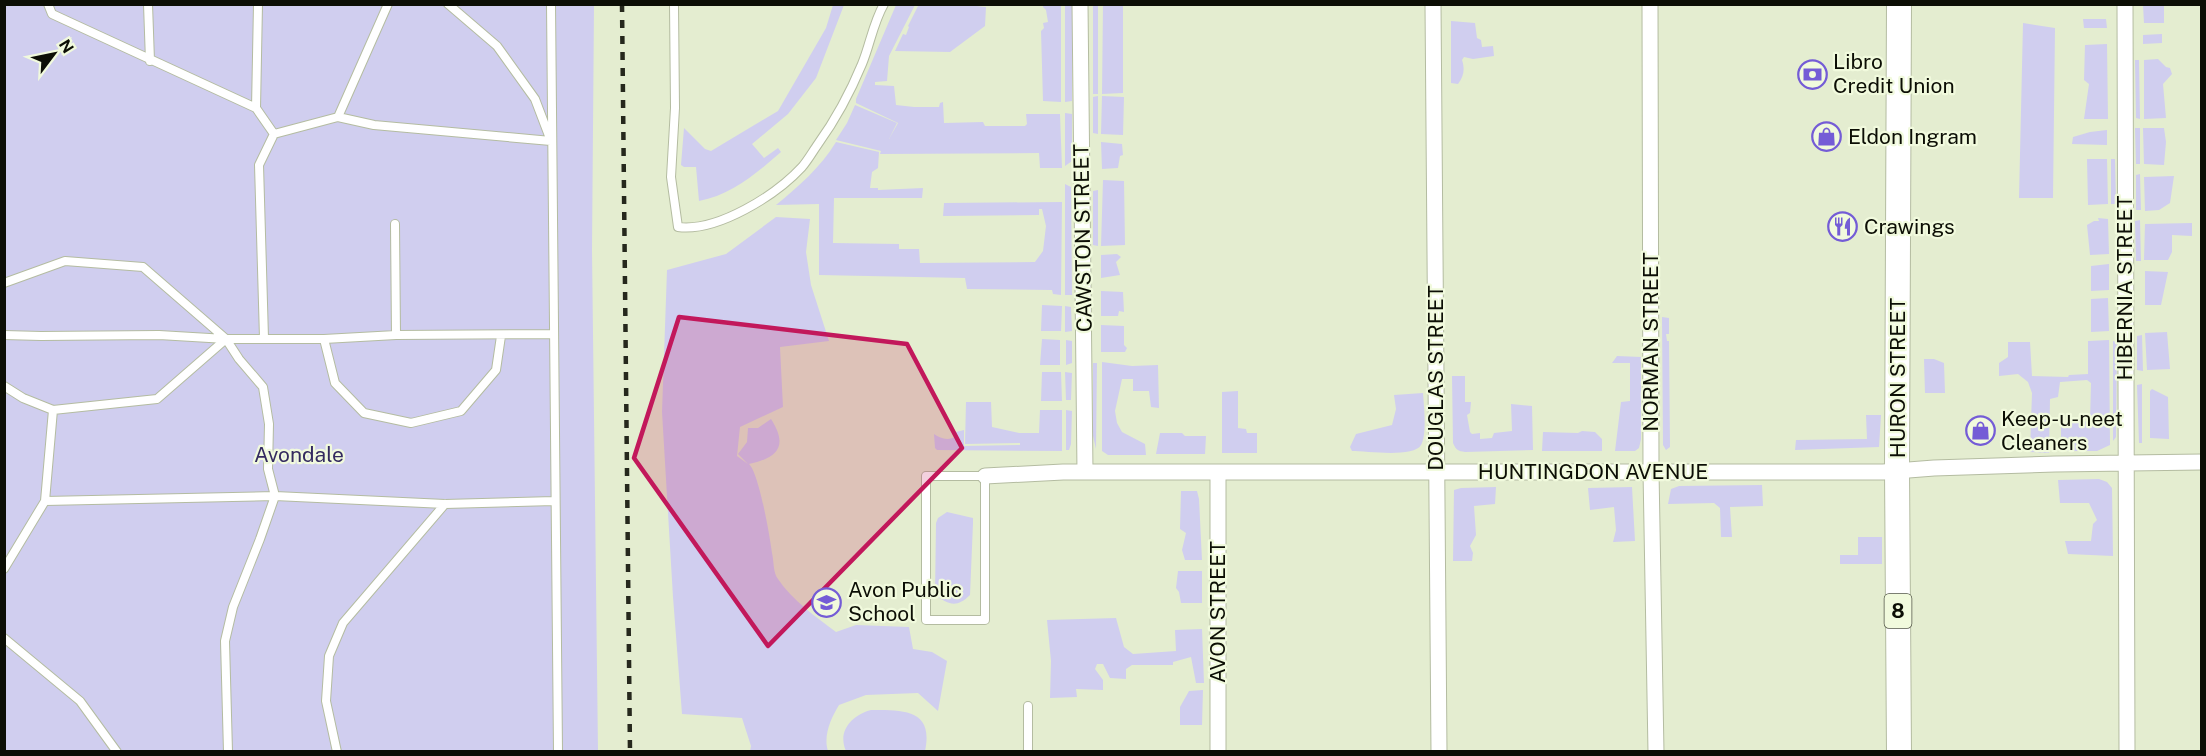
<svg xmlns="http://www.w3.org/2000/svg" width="2206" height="756" font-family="'Public Sans',sans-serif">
<rect width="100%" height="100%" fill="#e4edd0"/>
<path fill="#d0ceef" d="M4 5H594L592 250 598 751H5Z
M833 5H844L816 78 788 114 752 144 764 158 778 148 781 152C757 173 731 195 699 201L696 167H684L681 165 684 128 705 149 711 151 778 111 826 28Z
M896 5H915L889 56 887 81 875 82V85L894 86 896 105 914 107H939L940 103 943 102 944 123 983 122 985 126H1025L1027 124 1026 114H1060L1062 168H1040L1039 153 880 154 881 151 836 140 847 123 855 105 897 123 889 139 898 123 856 103V99Z
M967 5 986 7 985 26 950 52 895 51 903 34 906 35 909 27 908 26 918 6 921 4Z
M1043 5H1061V102L1043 101 1041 31 1044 28 1043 23 1048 22 1046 10 1043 7Z
M1065 5H1072V101L1065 102Z
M1093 5H1098V94H1093Z
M1103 5H1123V93L1102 94Z
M2143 5H2164V23H2144Z
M2083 19H2106L2107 28H2084Z
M1451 21 1475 23 1477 38 1481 40 1482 47 1493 46 1494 56 1473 59 1464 57 1462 60C1465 69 1464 76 1458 84L1451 83Z
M2023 23 2055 28 2053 198H2019Z
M2162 34V43L2143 44V35Z
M2107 44 2108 119H2084L2089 84 2084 80 2085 45Z
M2158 59 2166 67 2170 68 2172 74 2163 84 2166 118 2144 119V60Z
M2135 60H2139L2140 119 2136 118Z
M1098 96V134L1093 133V97Z
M1102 96 1124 97 1123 135 1101 134Z
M1065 113 1072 114V161L1065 166Z
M2135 128H2140V164H2136Z
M2143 128H2164L2166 142 2164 165 2144 164Z
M2107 130V145L2072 144 2073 137 2090 132Z
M836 142 879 152 878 168 872 172 870 188H878V190L923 188 922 198H834L833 243 899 244V249H919L920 263 1035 262 1043 251 1046 226 1042 209H1039V215L943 216 944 203 1062 202 1061 295 1053 294 1052 290 967 289 965 278 819 275V204L776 205C799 186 820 168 836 142Z
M1101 142 1122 144 1123 155 1120 156 1118 168 1102 169Z
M2087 159H2107L2108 204 2088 205Z
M2111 159H2115L2116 204H2111Z
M2140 174 2141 210H2136V175Z
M2174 176 2170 203 2159 210 2145 211 2144 177Z
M1103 180 1124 181 1125 245 1101 246Z
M1065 184 1071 187 1072 295H1065Z
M1098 190V246L1093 245V191Z
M776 217 810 219 806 252 811 285 829 341 780 347 783 407 740 427 737 456 748 464 738 454 747 442 748 428H758L771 419C789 447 777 458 749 464 759 473 770 537 772 553 774 561 773 573 778 579 792 600 816 617 836 632L856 625 909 627 913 649 932 652 947 661 938 711 918 693 866 695 839 705C831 718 823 736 828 751H750L751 746 742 718 682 714 673 597 662 412 667 270 726 254Z
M2098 218 2108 219 2109 254 2090 255 2087 225 2094 221H2099Z
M2140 220 2141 261H2136L2135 221Z
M2192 223V236L2172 235V252L2168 260H2144L2145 224Z
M1117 254 1121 257 1116 262 1120 275 1101 278V255Z
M2109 264V290L2091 291V266Z
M2145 271 2168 272 2161 305H2145Z
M1101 291 1123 292 1124 312 1119 311 1118 316H1101Z
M2108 298 2109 331 2091 332V299Z
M1042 305 1062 306 1061 331H1041Z
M1065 306 1071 307 1072 331 1065 332Z
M1662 317 1669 318V334H1666L1667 341H1669L1670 447 1666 450 1663 445Z
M1101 325 1124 326V345L1127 348 1125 352H1101Z
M2167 332 2170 369 2147 370 2145 333Z
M2142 335 2143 371 2137 370V336Z
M1042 339 1060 340V365H1040Z
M1066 340 1072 341V363L1066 365Z
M2109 340 2110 445 2097 451H2061V424L2090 421 2091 383 2087 380 2060 382 2058 397 2050 399 2049 453 2030 452 2032 393 2028 382 2018 374 1999 376V363L2008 357V342H2030L2032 376 2068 377 2069 375 2088 374V341Z
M2113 341 2117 342 2116 437 2113 441Z
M1617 356 1641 357V439L1639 448 1635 451H1615L1621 402 1630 401V363H1612Z
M1924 359H1934L1944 363 1945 393H1925Z
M1102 362 1132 366 1158 365 1159 408 1151 407 1149 391H1133V379H1122L1115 411 1117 423 1122 432 1145 444 1146 455H1108L1102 451Z
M1093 363H1097L1096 449 1093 436Z
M1042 372H1061L1062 401H1041Z
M1065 372 1072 373 1071 400H1066Z
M1452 376H1465V402H1471L1470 413 1467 415 1470 432 1472 434 1480 433V439L1492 438 1494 433 1512 431 1511 404 1532 406 1533 450 1465 452C1458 451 1456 450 1453 443Z
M2142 384V443H2139L2137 385Z
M2152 389 2168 397 2169 439 2150 438V391Z
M1238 391V428L1246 429 1247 433H1257V453H1222V392Z
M1423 393C1424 406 1427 435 1421 445 1414 458 1366 451 1352 451L1350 447 1356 434 1392 425 1396 409 1394 395Z
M966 402H991L992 427 1019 433H1039L1040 410H1062V451L937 450 935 448 934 434C941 439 949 441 956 436V432L964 430V446L1020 445V443L965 444Z
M1066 410 1072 411 1071 444 1069 450H1066Z
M1866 415H1881L1879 447 1795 450 1796 440 1867 439Z
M1582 431 1595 432 1602 439V451H1542L1543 432 1578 433Z
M1160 433H1182L1185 436H1206L1205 454H1156Z
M2099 479 2107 482 2112 488 2113 556 2068 554 2065 541H2091L2093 524 2097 520 2089 503H2060L2058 480Z
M1762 485 1763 506 1730 507 1732 537H1721L1720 508 1714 503 1668 504 1671 489 1679 486Z
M1496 487 1495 504 1474 506 1476 535 1470 546 1473 553 1472 561H1453L1454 490 1461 488Z
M1632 487 1635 541 1613 542 1616 530 1614 507 1590 510 1588 488Z
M1181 491H1197L1199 499 1202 560H1185L1182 550 1186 533 1180 529Z
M947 512 973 518V523L970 595C957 608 949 605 935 595L936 523 938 518Z
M1858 537H1882V564H1840V555H1858Z
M1178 571H1202V603H1181L1179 592 1176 588Z
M1116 618 1124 647 1133 654 1176 651 1175 630 1202 629 1204 683H1196L1191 657 1173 662V665H1132L1126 669V679L1110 678 1103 664H1097L1095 669 1103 680V690L1076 689 1077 697 1050 698 1051 661 1047 620Z
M1203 690 1202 725H1180V707L1189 691Z
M871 710C903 710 934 709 925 751H846C837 731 852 715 871 710Z"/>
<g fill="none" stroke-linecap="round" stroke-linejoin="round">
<defs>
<path id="service" d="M48 4 52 14 256 108 274 134
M148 4 150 61
M551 4 558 752
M674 4 675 108 671 177 678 227C718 232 776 195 802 167 808 160 813 151 818 144 836 119 850 93 862 64 870 45 873 23 884 4
M256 108 258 4
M338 117 388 4
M274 134 338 117 374 125 551 141 535 99 497 46 448 4
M395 224 396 335
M4 283 65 261 143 267 226 339 239 359 263 387 269 424 268 469 275 496 260 539 233 607 225 641 228 752
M4 335 41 336 159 335 226 339H324L396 335 554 334
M264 338 259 165 274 134
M324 339 335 383 364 413 411 423 461 411 496 370 501 336
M4 386 23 398 53 410 157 399 226 339
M926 476H985V620H926Z
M45 501 275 496 445 504 554 501
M4 569 45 501 53 410
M4 638 80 701 117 752
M1028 706V752
M337 752 326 701 329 656 343 623 445 504"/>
<path id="minor" d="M1080 4 1085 472
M1433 4 1439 752
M1650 4 1651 471 1656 752
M2125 4 2127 752
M985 476 1063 472H1883L1934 468 2055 464 2202 462
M1218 752V472"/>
<path id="primary" d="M1899 4 1897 470 1899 752"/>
</defs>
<use href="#service" stroke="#b4bca1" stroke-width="10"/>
<use href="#minor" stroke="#b4bca1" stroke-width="17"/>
<use href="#primary" stroke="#b4bca1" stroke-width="26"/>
<use href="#service" stroke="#fff" stroke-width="8"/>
<use href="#minor" stroke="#fff" stroke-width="15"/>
<use href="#primary" stroke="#fff" stroke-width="24"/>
<path stroke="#26281d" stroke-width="4.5" stroke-dasharray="8 8" stroke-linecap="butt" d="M622 4 630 752"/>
</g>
<path fill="#c2185b" fill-opacity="0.2" stroke="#c2185b" stroke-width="4.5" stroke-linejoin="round" d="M679 317 907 344 962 448 768 646 634 458Z"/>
<defs>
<symbol id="bank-ring" viewBox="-11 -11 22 22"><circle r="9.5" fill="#f1fadd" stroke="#745cd6" stroke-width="1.5"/><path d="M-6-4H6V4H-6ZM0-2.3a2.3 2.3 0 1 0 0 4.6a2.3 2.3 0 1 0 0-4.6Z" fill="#745cd6"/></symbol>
<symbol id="shop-ring" viewBox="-11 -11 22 22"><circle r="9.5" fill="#f1fadd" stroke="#745cd6" stroke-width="1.5"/><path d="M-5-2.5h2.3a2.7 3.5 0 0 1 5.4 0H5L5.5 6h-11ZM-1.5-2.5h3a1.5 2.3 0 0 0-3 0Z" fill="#745cd6"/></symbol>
<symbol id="restaurant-ring" viewBox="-11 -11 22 22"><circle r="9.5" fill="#f1fadd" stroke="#745cd6" stroke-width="1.5"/><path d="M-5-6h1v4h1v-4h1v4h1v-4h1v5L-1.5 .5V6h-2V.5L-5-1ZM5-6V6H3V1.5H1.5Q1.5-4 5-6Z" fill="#745cd6"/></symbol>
<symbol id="school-ring" viewBox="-11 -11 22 22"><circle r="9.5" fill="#f1fadd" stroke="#745cd6" stroke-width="1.5"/><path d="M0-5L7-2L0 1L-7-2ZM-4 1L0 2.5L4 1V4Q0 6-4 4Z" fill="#745cd6"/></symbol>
</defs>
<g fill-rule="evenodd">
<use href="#bank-ring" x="1796" y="58" width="33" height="33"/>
<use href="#shop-ring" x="1810" y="120" width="33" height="33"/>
<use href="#restaurant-ring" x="1826" y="210" width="33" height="33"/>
<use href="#shop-ring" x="1964" y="414" width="33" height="33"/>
<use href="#school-ring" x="810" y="586" width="33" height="33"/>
</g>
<g text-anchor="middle" stroke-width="4.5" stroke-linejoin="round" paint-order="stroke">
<rect fill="#f1fadd" stroke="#515546" stroke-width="1.5" x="1884.5" y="594" width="27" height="34" rx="4.5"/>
<g font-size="20" font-weight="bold" fill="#0c0e05">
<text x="1898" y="618">8</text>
</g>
<g font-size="21" fill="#0c0e05" stroke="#f1fadd" text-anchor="start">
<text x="1833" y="69">Libro<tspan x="1833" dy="24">Credit Union</tspan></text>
<text x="1848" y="144">Eldon Ingram</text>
<text x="1864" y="234">Crawings</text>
<text x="2001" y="426">Keep-u-neet<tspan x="2001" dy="24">Cleaners</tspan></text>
<text x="848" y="597">Avon Public<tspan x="848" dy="24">School</tspan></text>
</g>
<g font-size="21" fill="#0c0e05" stroke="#f1fadd">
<text transform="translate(1083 238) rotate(-91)" y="7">CAWSTON STREET</text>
<text transform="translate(2125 288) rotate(-90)" y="7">HIBERNIA STREET</text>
<text transform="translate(1651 342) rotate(-90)" y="7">NORMAN STREET</text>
<text transform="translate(1436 378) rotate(-90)" y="7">DOUGLAS STREET</text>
<text transform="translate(1898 378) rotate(-90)" y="7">HURON STREET</text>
<text x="1593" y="479">HUNTINGDON AVENUE</text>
<text transform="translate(1218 612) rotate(-90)" y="7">AVON STREET</text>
</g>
<g font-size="21" fill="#342a60" stroke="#f1fadd">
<text x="299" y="462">Avondale</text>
</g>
</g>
<rect width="2206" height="756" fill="none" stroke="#0c0e05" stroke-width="12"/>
<g transform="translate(54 54) rotate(58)" stroke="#f1fadd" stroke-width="4.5" paint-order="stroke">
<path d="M0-4.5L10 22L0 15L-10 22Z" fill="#0c0e05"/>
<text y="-9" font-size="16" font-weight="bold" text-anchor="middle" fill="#0c0e05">N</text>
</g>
</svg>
